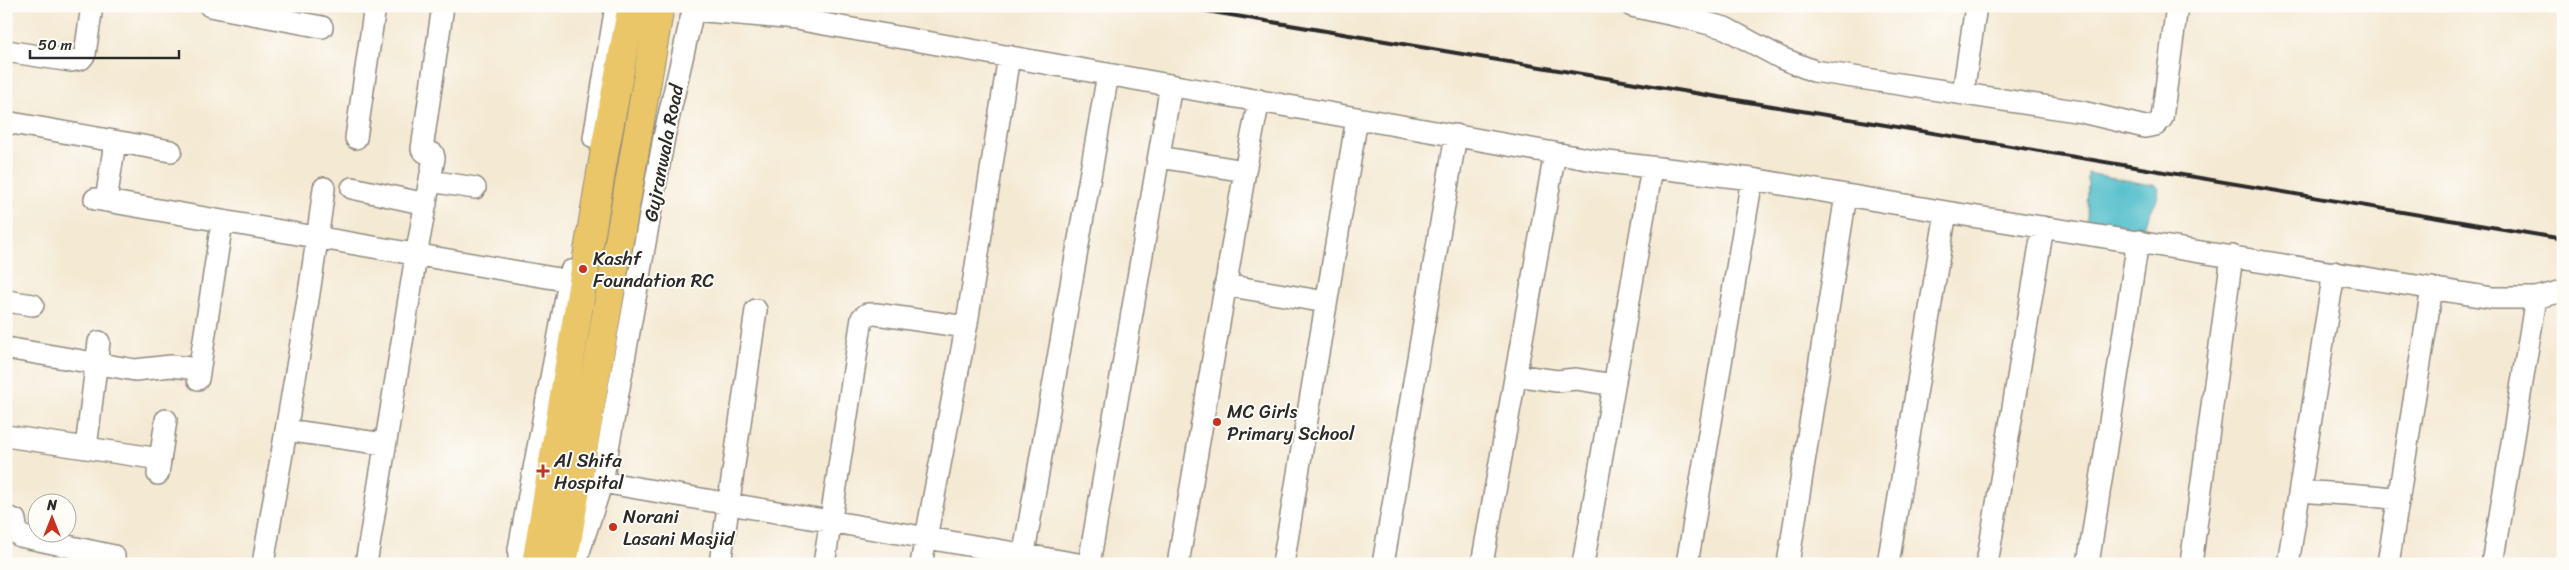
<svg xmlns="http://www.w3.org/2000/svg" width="2569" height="570" font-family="Sriracha,sans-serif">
<rect width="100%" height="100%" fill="#fdfcf7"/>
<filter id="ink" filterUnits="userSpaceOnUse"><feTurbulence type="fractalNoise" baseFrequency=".02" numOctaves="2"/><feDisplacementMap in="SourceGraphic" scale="10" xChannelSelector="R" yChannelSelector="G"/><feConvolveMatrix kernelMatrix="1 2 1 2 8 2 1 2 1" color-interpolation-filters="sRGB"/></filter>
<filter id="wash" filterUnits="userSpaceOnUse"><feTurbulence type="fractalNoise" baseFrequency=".0096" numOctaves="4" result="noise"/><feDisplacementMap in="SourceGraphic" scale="20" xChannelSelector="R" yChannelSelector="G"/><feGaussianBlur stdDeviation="1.12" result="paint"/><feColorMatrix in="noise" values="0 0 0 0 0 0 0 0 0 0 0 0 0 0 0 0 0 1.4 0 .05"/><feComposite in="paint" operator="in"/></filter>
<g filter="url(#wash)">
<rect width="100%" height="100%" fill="#f4e9d3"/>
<path fill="#50bdca" stroke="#3e747a" d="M2088 173 2157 186 2159 189 2157 199 2142 229 2138 233 2087 224Z"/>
</g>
<g filter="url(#ink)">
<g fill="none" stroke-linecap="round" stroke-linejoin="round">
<defs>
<path id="minor" d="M210 6 322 27
M1632 6 1683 17 1725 28 1781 58 1814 71 2082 112 2145 127 2156 125 2162 118 2177 6
M693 10 796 19 1599 161 1752 179 1946 212 2493 298H2536L2563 291
M6 51 71 61 81 59 85 54 92 6
M1963 93 1976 6
M6 122 171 151
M356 138 375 6
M594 138 616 6
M1159 157 1245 171
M430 181 475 188
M352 188 426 204
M95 199 570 281
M106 201 115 142
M1225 285 1326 302
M6 301 33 305
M6 348 135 370 171 366 199 369
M1515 375 1557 381 1576 379 1614 385
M198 379 222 222
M286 430 384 444
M6 436 160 459
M86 448 99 342
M158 474 166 420
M602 482 1078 564
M2300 491C2333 494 2365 494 2399 499
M6 517 15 520 17 533 20 536 114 556
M263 564C284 438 308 314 324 188
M366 564 416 256 434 158 433 154 425 152 422 149 443 6
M519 564V549L571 271
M575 564 602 482 664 137 694 6
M720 564 756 310
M824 564 862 318 867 314H876L966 327
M921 564 967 323 1009 56
M1022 564 1108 74
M1089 564 1171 85
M1178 564 1245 171 1259 100
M1283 564 1357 118
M1383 564 1456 135
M1482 564 1555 153
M1583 564 1652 168
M1687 564 1752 179
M1788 564 1846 195
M1888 564 1946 212
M1987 564 2043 227
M2088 564 2138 241
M2191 564 2232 256
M2288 564 2334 272
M2388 564 2432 288
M2492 564 2536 298"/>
<path id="trunk" d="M536 564 605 149 632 6
M563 564 660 6"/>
</defs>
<use href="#minor" stroke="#908a7f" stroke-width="24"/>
<use href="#trunk" stroke="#908a7f" stroke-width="30"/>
<use href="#minor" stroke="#fff" stroke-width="21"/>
<use href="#trunk" stroke="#eac669" stroke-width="28"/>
<path stroke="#2b2b2b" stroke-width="4" d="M1177 6 2563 239"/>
</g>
</g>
<g fill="#c8321e" stroke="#fdfcf7" stroke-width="2">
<circle cx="583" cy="269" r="5"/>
<circle cx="1217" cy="422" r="5"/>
<path d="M540.5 463.5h5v5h5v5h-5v5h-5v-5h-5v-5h5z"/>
<circle cx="613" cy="527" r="5"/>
</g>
<g text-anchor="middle" stroke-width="4" stroke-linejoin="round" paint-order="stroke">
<g font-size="19" fill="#2b2b2b" stroke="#fdfcf7">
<text transform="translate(663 153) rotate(-79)" y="7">Gujranwala Road</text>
</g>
<g font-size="19" fill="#2b2b2b" stroke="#fdfcf7" text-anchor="start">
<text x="593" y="265">Kashf<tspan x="593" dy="22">Foundation RC</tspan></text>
<text x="1227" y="418">MC Girls<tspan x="1227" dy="22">Primary School</tspan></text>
<text x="554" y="467">Al Shifa<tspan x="554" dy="22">Hospital</tspan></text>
<text x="623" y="523">Norani<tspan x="623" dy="22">Lasani Masjid</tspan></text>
</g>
</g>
<rect width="2569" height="570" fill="none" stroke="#fdfcf7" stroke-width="25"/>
<g transform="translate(52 518)"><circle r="24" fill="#fdfcf7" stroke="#a9a8a5"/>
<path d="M0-4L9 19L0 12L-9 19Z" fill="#c8321e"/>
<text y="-8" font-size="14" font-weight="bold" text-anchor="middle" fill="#2b2b2b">N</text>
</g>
<path d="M30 50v8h149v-8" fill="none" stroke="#2b2b2b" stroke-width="2.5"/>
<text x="38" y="50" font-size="15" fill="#2b2b2b" stroke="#fdfcf7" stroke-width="4" paint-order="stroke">50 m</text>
</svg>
